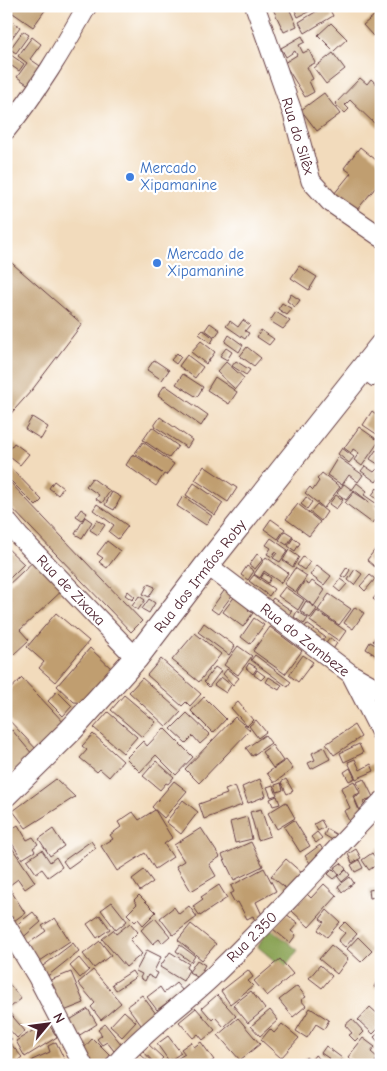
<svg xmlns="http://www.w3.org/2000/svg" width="387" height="1071" font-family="'Comic Neue',sans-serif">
<rect width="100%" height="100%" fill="#fff"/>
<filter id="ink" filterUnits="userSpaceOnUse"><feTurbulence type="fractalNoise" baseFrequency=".02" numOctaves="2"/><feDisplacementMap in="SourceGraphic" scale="10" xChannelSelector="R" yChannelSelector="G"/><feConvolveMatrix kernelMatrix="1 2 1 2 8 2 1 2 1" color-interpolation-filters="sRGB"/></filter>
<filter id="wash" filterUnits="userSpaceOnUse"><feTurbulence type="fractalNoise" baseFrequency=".0096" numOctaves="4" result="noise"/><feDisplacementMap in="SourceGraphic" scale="20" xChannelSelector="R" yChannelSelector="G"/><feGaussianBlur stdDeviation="1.12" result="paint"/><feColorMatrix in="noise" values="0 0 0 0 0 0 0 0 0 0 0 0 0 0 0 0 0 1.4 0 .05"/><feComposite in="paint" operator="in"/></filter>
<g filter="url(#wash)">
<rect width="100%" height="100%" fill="#f2dbbc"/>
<path fill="#8aa354" stroke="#6a6140" d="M268 927 298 950 284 969 258 947Z"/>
<g id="blocks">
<path fill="#c09e70" d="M14 6H48L33 27 10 11Z
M280 6H288L297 26 284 32 273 9Z
M293 6H310L312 10 298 17Z
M314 6H328L333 16 305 33 299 22 317 11Z
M366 6H378L379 7 371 13Z
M381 10V30L373 36 363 25Z
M8 18 20 27 6 46V21Z
M331 23 347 39 334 51 318 35Z
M23 31 29 35 16 53 10 49Z
M302 36 305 42 299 45 303 53 309 50 315 63 307 67 313 79 309 81 314 92 305 97 284 63 297 55 295 51 286 57 281 48Z
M32 37 41 44 30 59 46 70 33 88 17 77 27 63 18 56Z
M333 53 345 69 326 84 314 68Z
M11 55 24 64 19 71 6 62Z
M360 78 367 84 371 79 381 88V124L378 127 350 100 345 105 349 109 345 113 335 104Z
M324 93 340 114 317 131 301 110Z
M360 147 381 164V181L356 211 334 194 351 173 344 168Z
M6 258 82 324 32 390 6 419Z
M299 266 317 277 309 290 291 278Z
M291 294 300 300 295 307 287 301Z
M282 303 292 309 287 315 278 309Z
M276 312 290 321 283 329 270 321Z
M243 320 250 325 245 331 249 333 245 339 226 326 230 321 238 327Z
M210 323 220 330 215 337 205 330Z
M203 330 214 338 211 343 199 334Z
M261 330 274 339 269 345 257 337Z
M229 335 243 345 239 352 225 342Z
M201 341 215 352 206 364 191 352Z
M247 347 261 358 254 366 240 356Z
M226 348 232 352 227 360 220 356Z
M177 353 181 357 176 364 171 360Z
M187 355 203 367 195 378 179 366Z
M154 360 169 370 162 380 147 370Z
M236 361 250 370 246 375 232 366Z
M226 362 244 378 235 389 217 372Z
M183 374 203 387 197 397 176 384Z
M215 377 237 392 229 404 207 390Z
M165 385 208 415 201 426 158 395Z
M372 411 381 418V437L363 425Z
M32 417 48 427 41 439 25 429Z
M160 417 192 440 187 448 154 426Z
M152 427 178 446 169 458 143 440Z
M359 427 379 441 362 466 354 460 359 453 353 449 351 453 344 448Z
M143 442 174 464 166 475 164 474 156 486 126 465 133 454 162 473 135 453Z
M14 443 29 454 20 465 6 454Z
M342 448 354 457 349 463 338 454Z
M376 450 381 454V466L370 459Z
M338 457 363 475 358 482 349 475 342 485 327 475Z
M6 463 42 500 36 506 6 476Z
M204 466 237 488 228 502 195 480Z
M365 466 374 472 377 469 381 472V476L376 482 361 471Z
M322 473 340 487 324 508 305 493 310 487 313 490 319 481 317 479Z
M6 478 142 621 131 632 6 502Z
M92 478 110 491 102 503 96 499 99 495 86 486Z
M54 481 63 488 58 495 49 488Z
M194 483 223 503 215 515 186 495Z
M357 483 367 491 364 495 377 504 375 507 381 511 372 523 345 503 354 492 369 502 354 490 346 500 337 493 344 484 352 490Z
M377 488 381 492V502L372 495Z
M112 492 121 497 114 510 105 505Z
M336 495 343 500 336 509 329 504Z
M183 496 212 516 206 525 177 506Z
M306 497 312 502 307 509 301 504Z
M97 504 128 526 118 539 109 532 114 525 93 510Z
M298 504 320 522 309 536 286 519Z
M317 504 327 512 321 521 310 512Z
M81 509 87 513 82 520 76 516Z
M85 517 92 522 82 538 75 534Z
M271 519 285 529 278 539 264 529Z
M97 520 105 525 98 535 90 530Z
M285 531 293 536 287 545 279 540Z
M271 538 288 550 280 562 273 558 277 553 275 552 272 557 267 554 271 548 266 545Z
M293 538 300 543 295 551 288 546Z
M107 541 120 551 107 568 99 562 103 558 97 554Z
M6 547 24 564 6 582Z
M377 547 381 549V560L375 567 367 560Z
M289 550 299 557 293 567 283 560Z
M257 554 263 559 255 569 249 565Z
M38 557 66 587 20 630 29 640 13 655 6 647V587Z
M266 557 288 573 281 583 264 571 260 578 254 574Z
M303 557 310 562 304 570 297 565Z
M317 565 331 576 324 585 310 575Z
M247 566 254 571 248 580 241 575Z
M347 567 350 570 345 578 341 576Z
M295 568 307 576 296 592 284 584Z
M355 569 362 574 354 585 348 580Z
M264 573 271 578 268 583 261 578Z
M254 575 274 589 269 596 249 581Z
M370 575 375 579 365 591 360 586Z
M340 579 347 584 340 592 334 587Z
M312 581 325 590 314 606 297 593 304 582 309 585Z
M148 584 155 587 149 597 143 594Z
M229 584 236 590 218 614 211 609Z
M285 587 304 600 298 610 278 596Z
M128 591 135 597 132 600 125 595Z
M238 592 253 603 248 610 253 613 243 627 223 612Z
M378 593 381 595V605L373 599Z
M329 594 351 609 339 625 318 610Z
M139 596 145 600 138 610 132 606Z
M273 598 292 611 285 619 267 607Z
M149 599 155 603 149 613 142 609Z
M306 601 317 609 310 618 300 611Z
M355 607 364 613 353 629 344 623Z
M297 611 308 618 304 624 294 617Z
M317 611 346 631 339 641 310 621Z
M56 613 89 641 55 682 39 668 44 662 27 647Z
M254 618 264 625 250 644 241 637Z
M204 623 235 646 229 655 198 632Z
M307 624 325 637 319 645 301 632Z
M270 627 302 651 285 674 253 651Z
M379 632 381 633V646L373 641Z
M195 633 221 654 199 682 172 660Z
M330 638 337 643 332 651 324 646Z
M370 642 381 648 378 657 366 649Z
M238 646 252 656 238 675 224 665Z
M90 648 114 671 89 703 74 702 57 686Z
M255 655 291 682 288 687 251 660Z
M303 655 313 662 298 682 289 675Z
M161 659 201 694 190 706 186 702 182 706 147 675Z
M249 663 257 668 253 674 246 668Z
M215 667 221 671 209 687 204 682Z
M227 669 239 678 233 685 223 674Z
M257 670 265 676 261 680 254 675Z
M221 677 231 685 226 693 214 685Z
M269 677 282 685 279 690 266 682Z
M22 678 67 726 39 752 6 717V693Z
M142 678 181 712 167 727 129 692Z
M57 691 72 706 63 716 48 701Z
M124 695 156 722 142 737 111 710Z
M204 697 226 719 213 733 191 711Z
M238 702 253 720 247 726 231 708Z
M108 712 137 737 123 753 94 728Z
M187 713 210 735 200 744 193 736 186 743 171 729Z
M235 717 250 730 199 783 185 769Z
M256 720 266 732 258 738 249 726Z
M354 725 361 737 334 755 326 744Z
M164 728 193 757 176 775 156 755 140 772 126 758 143 741 147 746Z
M12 730 33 755 6 777V735Z
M93 734 123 761 109 777 100 769 97 772 80 758 87 750 82 746Z
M265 735 271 743 252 756 246 748Z
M359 744 363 753 344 762 340 753Z
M272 745 283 761 273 768 262 752Z
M324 747 330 759 311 769 308 763 315 760 312 753Z
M355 759 360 770 371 764 374 771 356 779 348 762Z
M286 760 293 769 274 783 267 773Z
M156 761 174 777 168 784 166 783 160 790 143 776Z
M350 768 355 778 349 781 344 772Z
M56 779 75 797 26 828 13 811Z
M260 779 266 796 248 803 242 787Z
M286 779 293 791 287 794 281 782Z
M364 779 373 797 363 802 367 811 361 813 354 797 362 793 357 782Z
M174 781 187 791 164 818 152 807Z
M354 781 360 793 353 796 361 815 349 821 344 811 350 808 341 788Z
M281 783 283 790 277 792 275 785Z
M273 785 277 795 271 797 267 787Z
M235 786 242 805 204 819 199 804 227 794 225 790Z
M277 796 280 804 273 806 270 799Z
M183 800 198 812 181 834 166 822Z
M286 802 295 818 277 829 268 813Z
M261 809 270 836 258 840 250 812Z
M155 810 172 838 164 844 173 857 155 869 145 853 117 871 101 846 113 839 110 835 121 827 118 822 133 812 139 820Z
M247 817 252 839 235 843 230 822Z
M294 820 310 846 300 852 284 827Z
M321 820 325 827 318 831 314 824Z
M18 825 27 840 33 837 38 844 33 848 35 851 22 859 6 834V833Z
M201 828 220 857 209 864 216 876 191 891 176 866 184 861 174 845Z
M53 829 64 846 50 856 39 839Z
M327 829 339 836 336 842 324 835Z
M317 832 322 838 316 843 311 837Z
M6 839 35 882 25 889 18 879 10 885 6 879V867L9 865 6 861Z
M91 841 96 848 68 868 63 861Z
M251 842 263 866 234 880 222 855Z
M320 845 325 853 310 863 305 856Z
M379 847 381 849V859L374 853Z
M356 849 361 858 352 863 348 854Z
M42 850 50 862 56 857 62 867 48 877 42 869 36 873 27 860Z
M372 853 379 863 369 870 362 860Z
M286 859 303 874 289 891 271 876Z
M359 860 363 868 355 872 351 865Z
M341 863 346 869 340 875 334 868Z
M264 868 276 891 256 902 263 917 255 921 253 916 247 919 238 902 235 903 230 894 234 892 231 886Z
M333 869 339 875 334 879 328 874Z
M144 870 153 882 140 891 132 879Z
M346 870 350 875 342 882 338 877Z
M350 877 354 883 342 892 338 886Z
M6 883 25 913 11 923 6 916Z
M324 884 337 896 309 927 292 911 307 894 311 898Z
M219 885 227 898 200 916 193 906 203 899 201 897Z
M381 888V896L370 898 369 890Z
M139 895 156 912 143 925 138 919 135 922 127 914 137 904 134 900Z
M112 902 127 921 116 930 101 910Z
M189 906 197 917 173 935 160 918 174 907 179 914Z
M327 910 340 922 327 937 318 930 324 922 320 919Z
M33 912 41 922 20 940 11 929Z
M286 914 298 923 291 931 296 935 290 943 273 929Z
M100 915 110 929 97 938 87 924Z
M55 918 70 941 34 965 22 948 46 931 42 926Z
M155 918 170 936 162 943 159 939 153 944 141 930Z
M345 922 357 934 345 947 338 941 345 933 339 928Z
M130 923 138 932 130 940 142 954 126 967 102 939 113 930 116 934Z
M191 924 216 944 202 960 178 940Z
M358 937 372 951 361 962 347 949Z
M100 941 111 955 94 968 83 954Z
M73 943 79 951 45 978 39 969Z
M180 945 195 956 191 962 176 951Z
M331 945 348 959 337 974 319 959Z
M147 950 161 957 154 971 158 973 155 979 148 975 145 981 140 978 142 974 136 971Z
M170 952 189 964 186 968 189 970 183 981 160 967Z
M79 958 89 970 80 978 70 966Z
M280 959 293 974 267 996 254 981Z
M197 960 205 965 202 970 205 972 200 979 189 972Z
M320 965 332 976 322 988 309 978Z
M93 970 121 1003 101 1020 91 1007 95 1003 78 983Z
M248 970 253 977 248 981 253 986 230 1004 221 991Z
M132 971 136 977 116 990 112 984Z
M71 972 84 1003 59 1013 46 982Z
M378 979 381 980 380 990 374 987Z
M6 980 21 999 7 1010 6 1008Z
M176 983 183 991 157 1010 147 997 160 987 164 993Z
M297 986 306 997 301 1000 306 1006 293 1017 279 1000Z
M251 991 265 1009 248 1023 233 1005Z
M142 995 159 1018 144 1029 127 1006Z
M217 995 236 1016 224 1027 215 1017 212 1020 202 1008Z
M370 1007 381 1017V1026L373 1034 358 1020Z
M196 1008 215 1030 203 1040 198 1034 193 1038 179 1022Z
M310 1008 329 1020 324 1029 316 1024 307 1038 296 1031Z
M88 1009 97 1024 72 1040 63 1024Z
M270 1010 278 1020 260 1036 251 1026Z
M8 1011 25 1031 17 1038 6 1026V1013Z
M124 1011 136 1022 122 1037 110 1026Z
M238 1018 260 1044 240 1060 218 1035Z
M352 1019 364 1032 355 1041 349 1035 352 1033 345 1025Z
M47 1022 57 1037 25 1057 16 1041Z
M105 1024 122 1045 114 1051 107 1042 102 1045 97 1039 102 1035 98 1030Z
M282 1024 299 1038 281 1058 261 1040 270 1029 274 1033Z
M381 1031V1045L374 1037Z
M6 1033 12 1039 9 1042 22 1057 12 1065H6Z
M168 1036 181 1053 169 1061 157 1044Z
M363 1038 375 1047 371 1052 378 1058 373 1065H358L348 1057Z
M92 1039 96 1043 97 1042 111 1056 102 1065H91L84 1058 89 1054 83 1049Z
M56 1042 67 1065H34L32 1060 50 1052 48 1046Z
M191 1042 194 1047 201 1042 214 1060 206 1065H194L191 1061 185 1065H178L175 1060 185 1054 181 1049Z
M148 1044 163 1058 156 1065 142 1050Z
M326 1046 342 1058 337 1065H329L327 1063 330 1059 321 1053Z
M139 1053 152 1065H128Z
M315 1055 324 1062 322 1065H300L306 1057 311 1061Z"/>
</g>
</g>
<g filter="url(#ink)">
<use href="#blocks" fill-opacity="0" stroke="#633b41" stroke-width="1"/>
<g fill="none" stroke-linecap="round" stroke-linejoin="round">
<defs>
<path id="service" d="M361 372 373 381 381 370"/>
<path id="minor" d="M255 6 293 114 311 181 330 202 381 237
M6 130C38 91 63 49 87 6
M6 520 19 536 136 658
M207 565 351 674 381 733
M351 674 381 691
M6 925 37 976 83 1065
M115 1065C144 1032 180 1007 211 978 270 922 324 861 381 802"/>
<path id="tertiary" d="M6 794 71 730 136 658 207 565 381 346"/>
</defs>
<use href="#service" stroke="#633b41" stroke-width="12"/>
<use href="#minor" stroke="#633b41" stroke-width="21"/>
<use href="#tertiary" stroke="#633b41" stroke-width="26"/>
<use href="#service" stroke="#fff" stroke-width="10"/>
<use href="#minor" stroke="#fff" stroke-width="19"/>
<use href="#tertiary" stroke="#fff" stroke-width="24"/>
</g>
</g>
<g fill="#3f7fe0" stroke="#fff" stroke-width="2">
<circle cx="130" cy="177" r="5"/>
<circle cx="157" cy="263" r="5"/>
</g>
<g text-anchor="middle" stroke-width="4.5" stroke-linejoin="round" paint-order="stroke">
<g font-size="15" fill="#4a1f2b" stroke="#fff">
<text transform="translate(298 136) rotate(73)" y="5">Rua do Silêx</text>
<text transform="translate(200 576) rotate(-52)" y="5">Rua dos Irmãos Roby</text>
<text transform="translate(71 590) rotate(46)" y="5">Rua de Zixaxa</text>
<text transform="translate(305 640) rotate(38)" y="5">Rua do Zambeze</text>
<text transform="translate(252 937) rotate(-45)" y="5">Rua 2.350</text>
</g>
<g font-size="15" fill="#366cbe" stroke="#fff" text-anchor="start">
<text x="140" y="173">Mercado<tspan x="140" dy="17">Xipamanine</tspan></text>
<text x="167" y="259">Mercado de<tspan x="167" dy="17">Xipamanine</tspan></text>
</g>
</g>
<rect width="387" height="1071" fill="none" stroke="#fff" stroke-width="25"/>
<g transform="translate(48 1024) rotate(61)" stroke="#ffffff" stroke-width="4" paint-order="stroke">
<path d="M0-4L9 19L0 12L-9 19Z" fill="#4a1f2b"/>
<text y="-8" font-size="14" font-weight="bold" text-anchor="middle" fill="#4a1f2b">N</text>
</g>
</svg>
